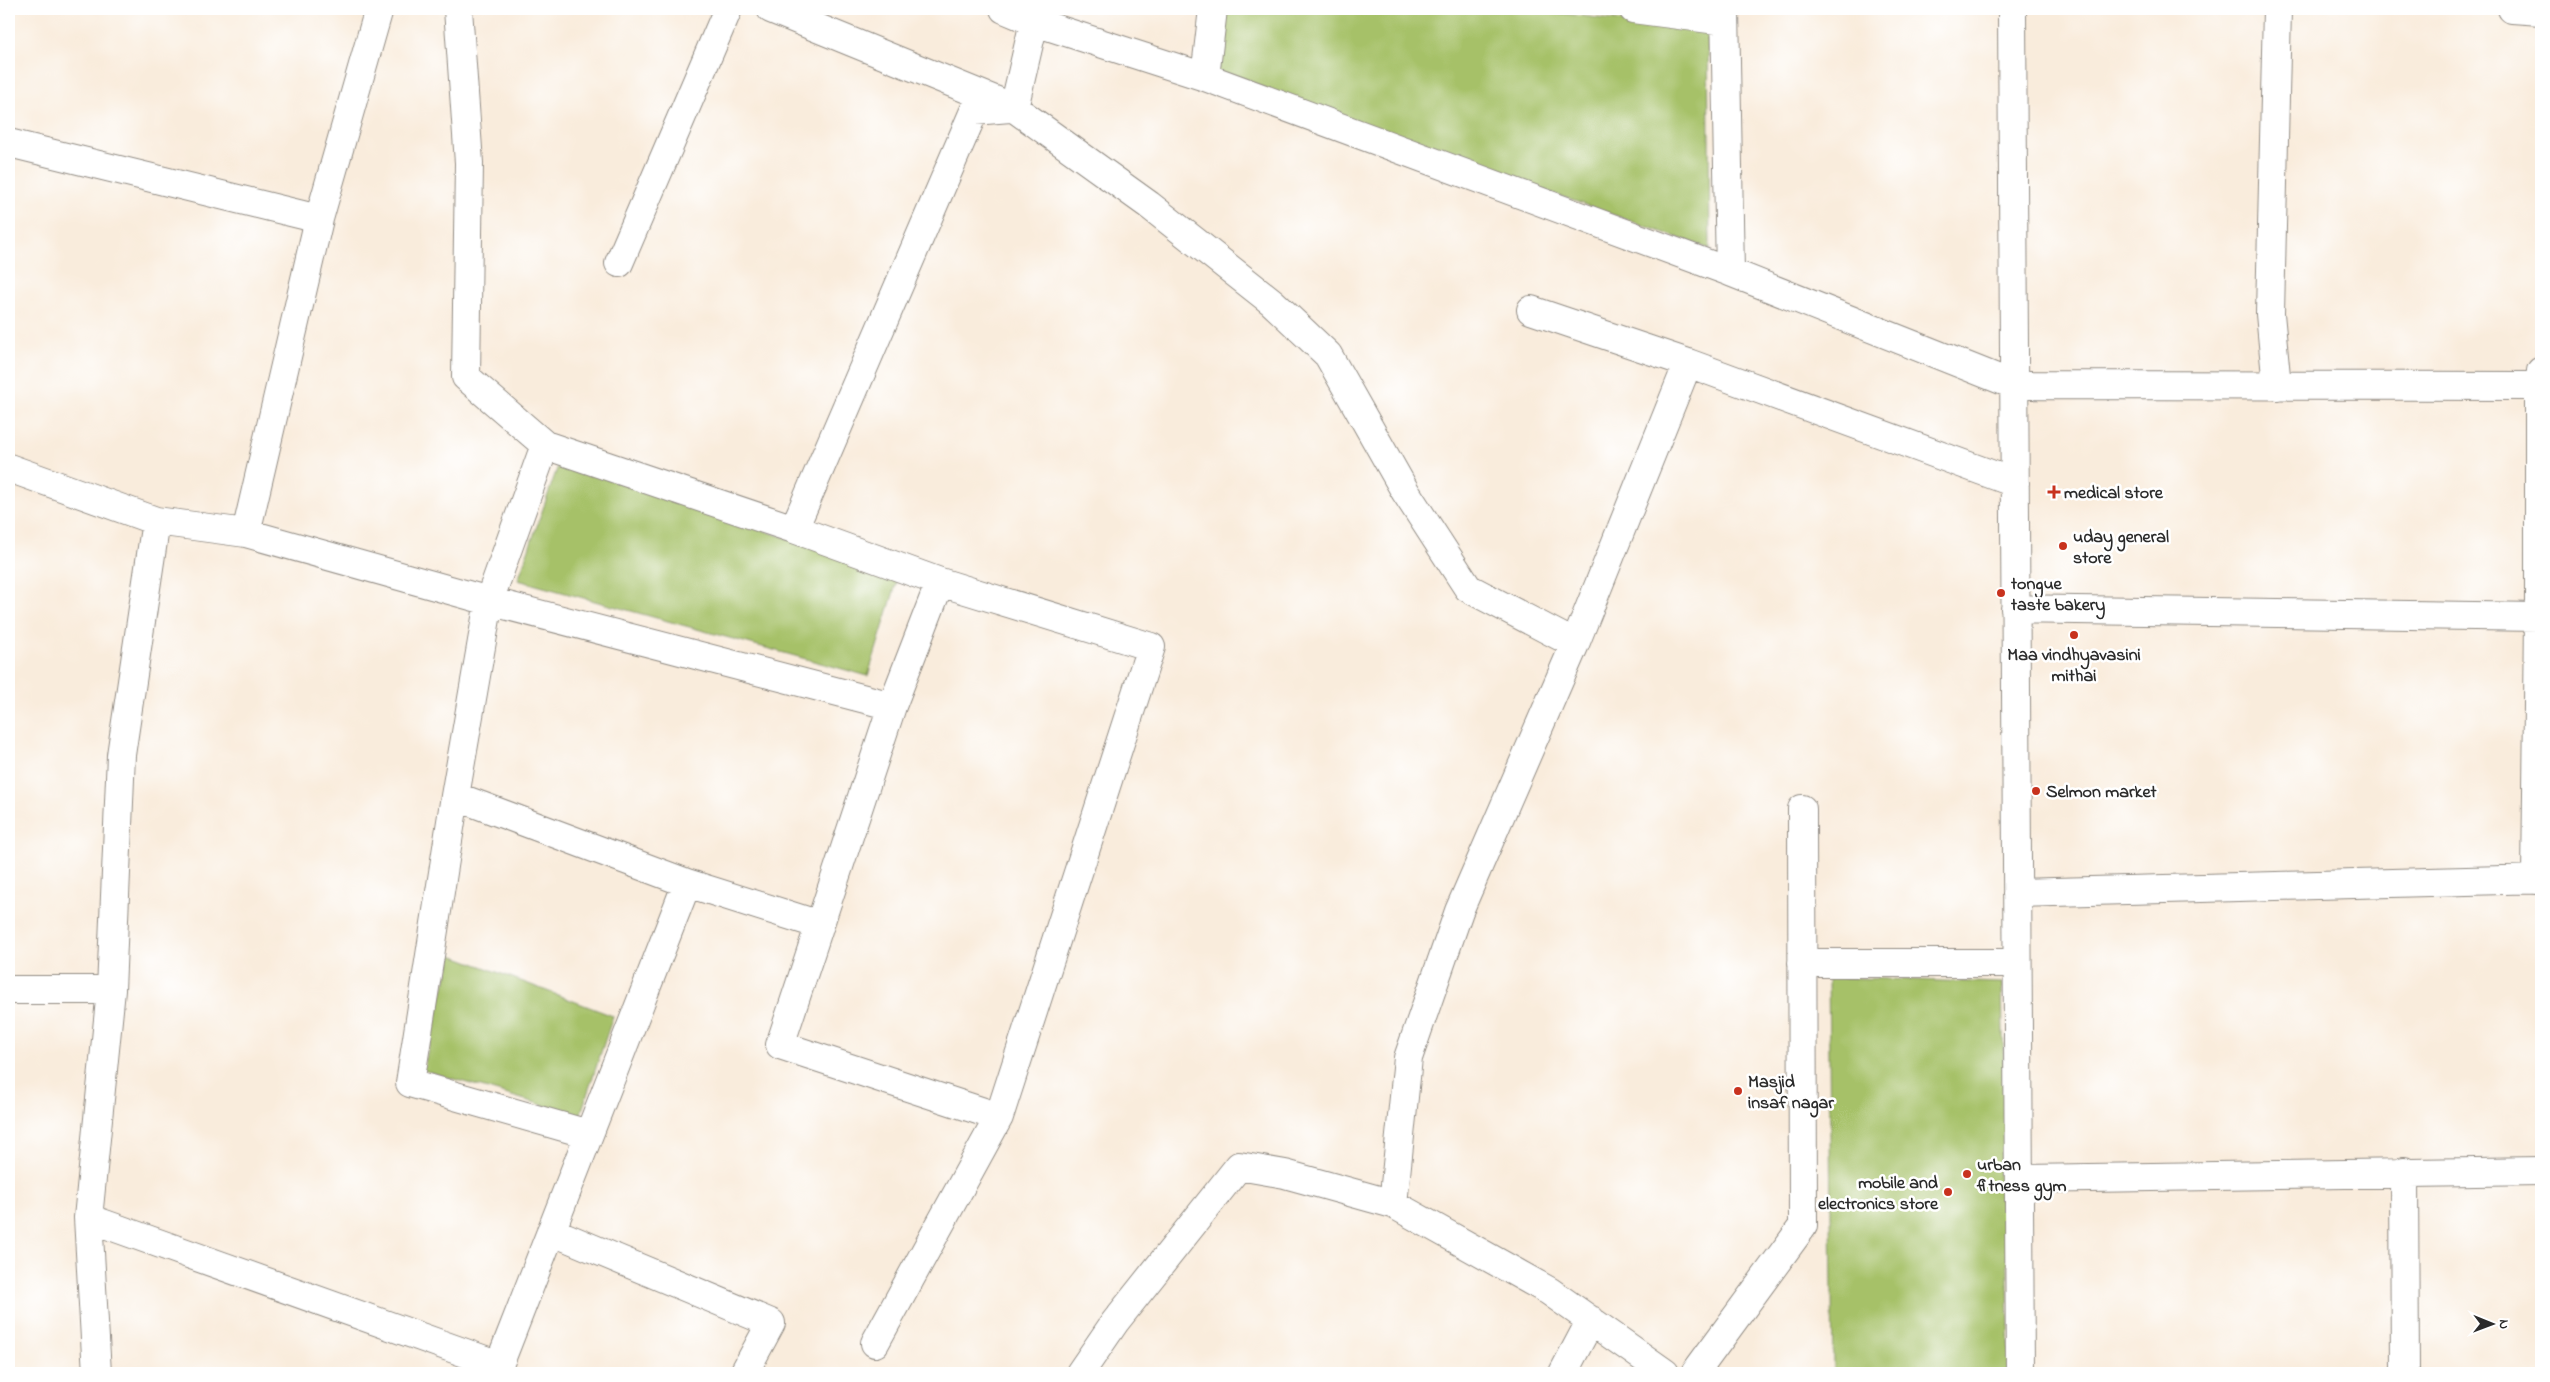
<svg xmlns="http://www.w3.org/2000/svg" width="2550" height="1382" font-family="'Indie Flower',sans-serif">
<rect width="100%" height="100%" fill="#fff"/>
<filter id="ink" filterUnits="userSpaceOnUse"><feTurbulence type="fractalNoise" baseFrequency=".02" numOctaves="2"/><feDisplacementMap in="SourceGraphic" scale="10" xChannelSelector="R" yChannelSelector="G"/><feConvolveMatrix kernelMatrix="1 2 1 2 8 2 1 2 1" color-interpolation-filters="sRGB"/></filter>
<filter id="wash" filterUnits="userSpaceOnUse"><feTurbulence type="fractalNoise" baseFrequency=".0096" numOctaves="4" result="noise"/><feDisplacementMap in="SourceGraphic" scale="20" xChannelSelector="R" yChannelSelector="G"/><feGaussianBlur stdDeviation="1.12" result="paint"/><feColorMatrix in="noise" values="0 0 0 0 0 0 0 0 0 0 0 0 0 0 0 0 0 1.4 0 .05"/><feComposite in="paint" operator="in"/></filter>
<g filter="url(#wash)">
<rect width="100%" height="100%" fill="#f9ecdc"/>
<path fill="#a6c167" stroke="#687649" d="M1220 9H1528L1708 32 1710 249 1206 71Z
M559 463 899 575 868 676 518 580Z
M452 955 613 1016 580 1116 423 1070Z
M1828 977 2002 983 2010 1373H1833Z"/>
</g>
<g filter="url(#ink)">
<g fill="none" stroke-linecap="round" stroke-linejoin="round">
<defs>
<path id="minor" d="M458 9 469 163 466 377 545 445
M771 9 1014 108 1149 205 1272 302 1328 355 1405 491 1468 588 1575 644 1459 911 1408 1058 1393 1204 1549 1291 1665 1373
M1004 9 1035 22 1205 77 1730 272
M1633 9 1725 21
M1725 9 1730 272 2014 385 2539 386
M2012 9 2020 1373
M2277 9 2270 314 2277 386
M2512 9 2541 11
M1205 77 1213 9
M1014 108 1037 9
M9 143 319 219
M619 263 728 9
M1531 310 1688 363 2015 483
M9 468 156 521 246 533 319 219 379 9
M246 533 489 601 892 706
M940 582 892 706 780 1045 999 1117
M2015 609 2539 617
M1575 644 1688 363
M455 796 687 883
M2536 880 2539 617V386L2541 371
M2017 893 2541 879
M1802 963H2017
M9 990H111
M588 1134 410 1083 455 796 489 601 545 445 794 529
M2404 1171 2405 1373
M2019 1179 2541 1171
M88 1218 499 1365 687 883 820 925
M551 1231 771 1323 744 1373
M875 1343 999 1117 1151 647 940 582 794 529 974 111 1010 108
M97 1373 88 1218 111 990 121 755 156 521
M1080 1373 1115 1322 1239 1166 1285 1174 1393 1204
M1563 1373 1591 1320
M1695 1373 1803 1226 1802 809"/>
</defs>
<use href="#minor" stroke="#928c84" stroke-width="30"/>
<use href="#minor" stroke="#fff" stroke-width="28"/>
</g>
</g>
<g fill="#c8321e" stroke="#fff" stroke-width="2">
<path d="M2051.5 484.5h5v5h5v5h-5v5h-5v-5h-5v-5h5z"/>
<circle cx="2063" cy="546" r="5"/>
<circle cx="2001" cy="593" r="5"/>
<circle cx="2074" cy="635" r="5"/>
<circle cx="2036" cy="791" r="5"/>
<circle cx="1738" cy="1091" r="5"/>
<circle cx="1967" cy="1174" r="5"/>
<circle cx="1948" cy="1192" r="5"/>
</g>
<g text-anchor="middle" stroke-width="5" stroke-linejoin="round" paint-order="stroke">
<g font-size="18" font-weight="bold" fill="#2b2b2b" stroke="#fff" text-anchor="start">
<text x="2064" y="498">medical store</text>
<text x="2073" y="542">uday general<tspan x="2073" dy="21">store</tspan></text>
<text x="2011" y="589">tongue<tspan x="2011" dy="21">taste bakery</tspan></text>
<text x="2074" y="660" text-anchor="middle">Maa vindhyavasini<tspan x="2074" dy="21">mithai</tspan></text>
<text x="2046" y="797">Selmon market</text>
<text x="1748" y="1087">Masjid<tspan x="1748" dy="21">insaf nagar</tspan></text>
<text x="1977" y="1170">urban<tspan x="1977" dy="21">fitness gym</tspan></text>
<text x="1938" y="1188" text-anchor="end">mobile and<tspan x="1938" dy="21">electronics store</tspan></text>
</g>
</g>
<rect width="2550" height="1382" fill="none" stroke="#fff" stroke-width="30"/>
<g transform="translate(2492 1324) rotate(91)" stroke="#ffffff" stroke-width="4" paint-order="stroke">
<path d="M0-4L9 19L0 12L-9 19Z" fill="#2b2b2b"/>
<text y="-8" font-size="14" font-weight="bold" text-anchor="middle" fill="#2b2b2b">N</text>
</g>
</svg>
